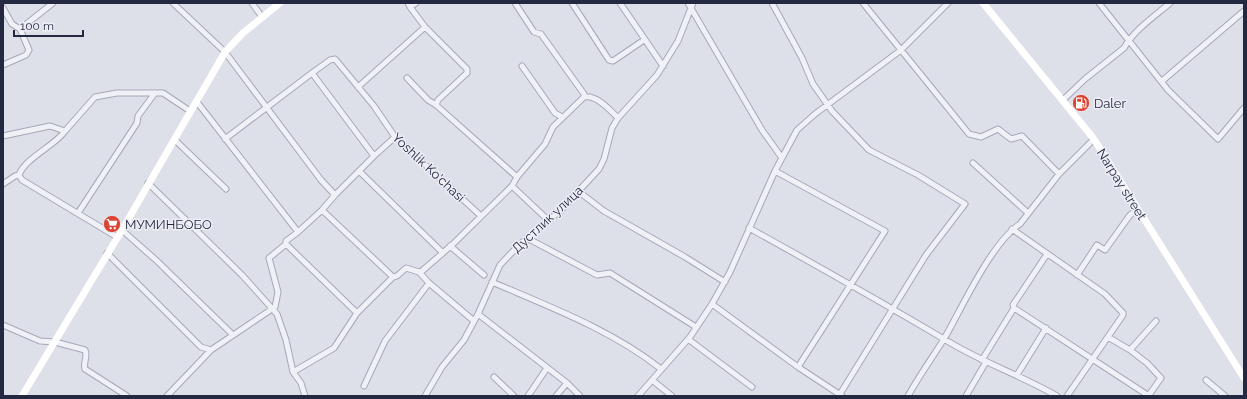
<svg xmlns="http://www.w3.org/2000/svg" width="1247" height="399" font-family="Raleway,sans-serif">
<rect width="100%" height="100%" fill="#dddfe9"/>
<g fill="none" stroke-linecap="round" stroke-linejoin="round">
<defs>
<path id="street" d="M173 3 225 52 321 180 335 195 374 156
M252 3 262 17
M408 3 410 7 416 3
M572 3 609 60 613 61 644 40
M620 3 663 66
M688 3 762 130 782 158
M772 3 802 58 813 84 832 111 869 150 918 175 965 204 926 255 840 394
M863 3 969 134 981 137 998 129 1011 139 1022 136 1059 174
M1099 3 1168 90 1218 139 1244 108
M410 7 425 27 467 69V73L438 100 436 105 517 177
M3 8 12 24 20 29 29 50 26 55 3 65
M20 29 53 3
M522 66 555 113 562 117
M312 73 374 156 395 137
M407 78 428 100 436 105
M1162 81 1244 11
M358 87 425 27
M584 97C597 95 609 109 618 118
M1063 100 1085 79 1124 48C1134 30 1155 16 1170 3
M197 102 298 232 286 241V244L357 313
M65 131C56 145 25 158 19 175L22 180 117 237
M3 136 50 126 65 131 95 97 117 93H163L190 111
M225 139 312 73 330 60 335 59 374 106 395 137 481 216
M175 140 226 189
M973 163 1028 213
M359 171 443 253
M775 171 885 231 798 367
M148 183 242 275 277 314 286 340 293 372 301 383 305 396
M3 184 15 176 19 175
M512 186 549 221
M578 191 604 211 685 257 725 282
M322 210 393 277
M78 213 137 123 138 116 155 93
M749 228C816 265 883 303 949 342 984 363 1022 376 1057 396
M1012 229 1105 294 1123 313V315L1067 396
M122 230 157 261 233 335
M298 232 322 210 335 195
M527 238 597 275 610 273 696 327
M450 246 484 275
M107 253 201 347 211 350 275 307 278 292 269 258 286 244
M1077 275 1097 245 1105 250 1130 215 1138 209
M492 282C550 307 612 330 661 369
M429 283 474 321
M712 304 798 367 842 396
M1014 308 1013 305 1047 254
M478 314 567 383 580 396
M3 325 40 341 55 342 85 350C88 357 83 362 85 369L127 396
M1108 337 1130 350 1156 321
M688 339 752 387
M1130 350 1147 363 1161 378 1149 395
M982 360 1014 308 1149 396
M293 372 334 348 357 313 393 277 397 276 406 268 419 272 422 271 453 244 512 186 517 177 545 144 553 127 584 97V94L541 34 534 32 515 3
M1017 375 1046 328
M494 377 514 396
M652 380 672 396
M1206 380 1225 396
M364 386 385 341 429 283 419 272
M167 396 211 350
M425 396 442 367 464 340 478 314 500 265 518 246 561 210 599 169 604 159 612 128 618 118 657 75 678 41 693 3
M528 396 547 368
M556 396 567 383
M638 396 690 337 712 304 730 272 775 171 797 130 815 114 901 50 948 3
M908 396C919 376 932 358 944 339 962 308 991 243 1020 224L1059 174 1094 139
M966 396 986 362"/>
</defs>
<use href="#street" stroke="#a6a8b7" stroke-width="7"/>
<use href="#street" stroke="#f0f1f7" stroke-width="5"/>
<path stroke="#fff" stroke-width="7" d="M983 3 1094 139 1244 378
M22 396 122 230 225 52 243 33 280 3"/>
</g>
<defs>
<symbol id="fuel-disc" viewBox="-11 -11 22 22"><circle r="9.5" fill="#dc4434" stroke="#edeef6"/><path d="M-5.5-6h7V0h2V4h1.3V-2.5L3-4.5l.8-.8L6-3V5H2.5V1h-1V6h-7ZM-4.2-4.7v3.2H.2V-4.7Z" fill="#fff"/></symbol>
<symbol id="supermarket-disc" viewBox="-11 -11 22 22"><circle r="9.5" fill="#dc4434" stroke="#edeef6"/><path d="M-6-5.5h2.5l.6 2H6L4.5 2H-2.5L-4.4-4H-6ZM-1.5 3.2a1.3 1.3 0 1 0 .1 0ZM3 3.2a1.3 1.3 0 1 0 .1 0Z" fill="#fff"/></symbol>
</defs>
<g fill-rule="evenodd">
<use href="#fuel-disc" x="1071" y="93" width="20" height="20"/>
<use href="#supermarket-disc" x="102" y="214" width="20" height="20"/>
</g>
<g text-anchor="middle" stroke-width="3" stroke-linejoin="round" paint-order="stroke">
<g font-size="13" fill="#252841" stroke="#edeef6" text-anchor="start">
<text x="1094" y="108">Daler</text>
<text x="125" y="229">МУМИНБОБО</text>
</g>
<g font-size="13" fill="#252841" stroke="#edeef6">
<text transform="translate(429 167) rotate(43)" y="5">Yoshlik Ko'chasi</text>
<text transform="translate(1122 184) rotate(58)" y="5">Narpay street</text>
<text transform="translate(547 219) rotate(-43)" y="5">Дустлик улица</text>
</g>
</g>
<rect width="1247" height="399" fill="none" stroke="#252841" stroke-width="8"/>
<path d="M14 30v6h69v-6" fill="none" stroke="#252841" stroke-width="2"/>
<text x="20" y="30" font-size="12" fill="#252841" stroke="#edeef6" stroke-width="3" paint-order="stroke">100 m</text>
</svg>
